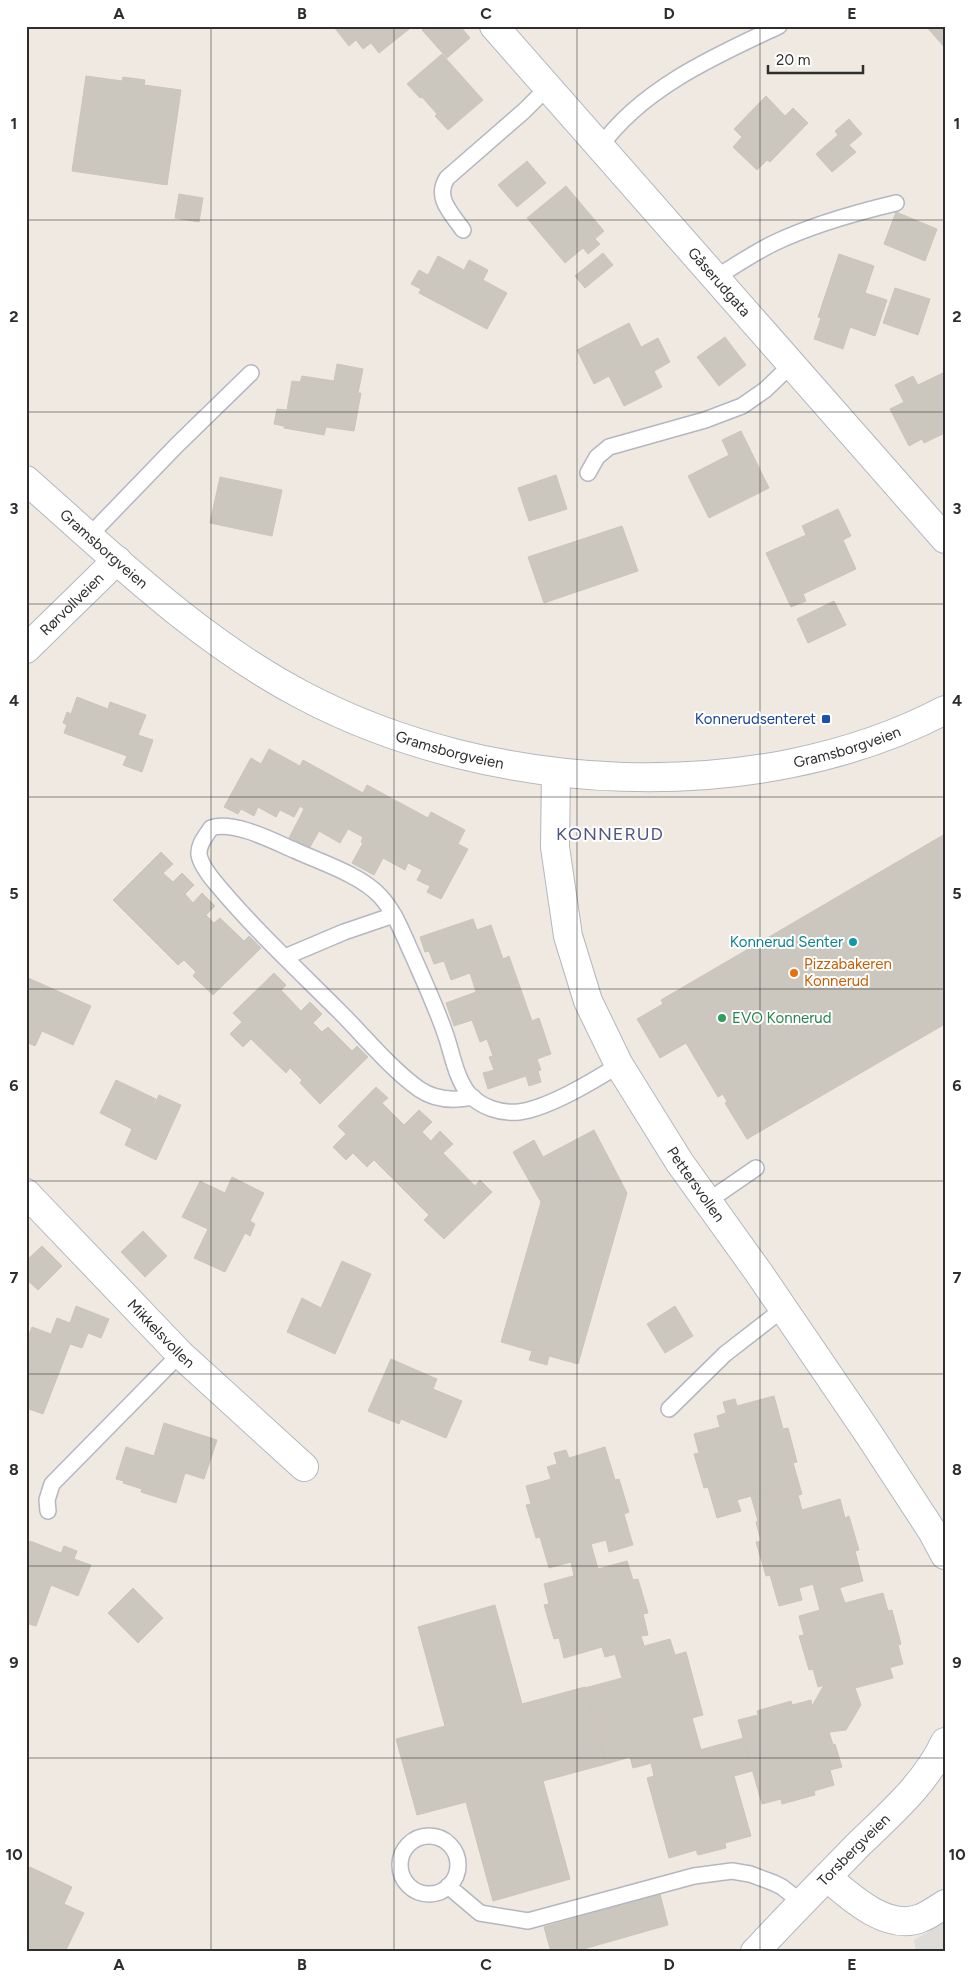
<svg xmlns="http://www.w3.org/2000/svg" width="971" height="1978" font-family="Figtree,sans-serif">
<rect width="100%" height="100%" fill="#efe9e1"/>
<path fill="#dfdcd8" d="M945 1922V1952H916L914 1940Z"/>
<path fill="#cbc7bf" stroke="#cbc5ba" d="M413 26 379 53 371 43 363 49 356 40 349 46 334 27Z
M427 26H460L470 38 447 58 422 30Z
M926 26H945V48Z
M442 54 483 100 448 130 435 116 437 114 422 97 420 98 407 84Z
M86 76 122 81 123 77 145 80 144 85 181 90 167 185 72 171Z
M766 96 785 116 793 108 808 123 770 162 767 160 757 170 733 147 742 137 734 129Z
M849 119 862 134 849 145 856 152 832 172 816 154 838 135 835 131Z
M527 161 546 183 517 207 498 185Z
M566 186 604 231 595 239 600 244 588 254 583 248 565 263 527 218Z
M179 194 203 198 199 222 175 218Z
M896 212 937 229 925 261 884 244Z
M603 253 613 265 585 288 575 276Z
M839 254 874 266 865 293 887 300 875 336 850 327 843 349 814 339 821 318 818 317Z
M438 256 464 270 469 260 488 270 483 280 507 293 487 329 419 293 421 289 411 284 419 270 428 275Z
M895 288 930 299 918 335 883 323Z
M629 323 641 347 658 338 670 362 654 371 662 387 624 406 609 376 594 384 577 350Z
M725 337 746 365 719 386 697 357Z
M337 364 363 369 358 393H361L354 431 326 427 324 435 284 428V426L274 424 277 409 287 410 292 381 300 382 302 376 334 381Z
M945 372V433L924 443 922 439 909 446 890 409 904 402 895 385 913 376 918 385Z
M741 431 769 488 709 518 688 476 729 455 722 440Z
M556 475 567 509 529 521 518 488Z
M220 477 282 490 272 536 210 523Z
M838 509 851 536 843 540 856 569 803 594 806 601 791 607 766 553 806 535 802 526Z
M622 526 638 571 544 603 528 557Z
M834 601 846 625 808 643 797 619Z
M77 697 108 709 110 702 146 715 138 735 153 740 142 772 123 765 127 756 64 733 67 725 63 723 67 712 71 714Z
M269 749 300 766 303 760 363 793 367 785 428 818 431 812 465 830 458 844 468 849 441 899 427 892 430 886 417 880 422 870 408 863 405 870 383 858 374 875 352 863 363 843 361 842 363 837 348 829 340 843 319 831 309 849 289 838 304 809 300 806 294 817 280 810 276 817 258 807 254 816 241 809 238 814 224 807 251 758 261 764Z
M945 834V1024L747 1139 725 1103 727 1102 723 1094 718 1097 686 1043 660 1058 637 1019 663 1004 661 1000Z
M161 852 173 864 163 873 173 882 182 873 194 885 185 894 193 903 202 893 215 906 206 915 214 923 220 918 244 941 249 936 261 948 213 995 193 976 196 972 184 960 178 965 113 900Z
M473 919 477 930 491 925 503 959 509 956 532 1021 539 1018 551 1054 537 1059 541 1070 538 1071 541 1082 529 1086 526 1076 488 1089 483 1073 494 1070 489 1057 493 1056 487 1039 480 1042 472 1020 454 1026 446 1003 476 992 470 973 451 980 444 961 434 964 429 951 425 952 420 937Z
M274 973 286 985 281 990 301 1011 310 1002 322 1014 313 1023 322 1032 328 1027 352 1051 357 1046 368 1057 320 1104 300 1083 302 1080 290 1068 286 1073 251 1039 243 1047 230 1034 242 1022 233 1013Z
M26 977 91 1006 73 1045 42 1031 35 1046 26 1042Z
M116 1080 156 1099 153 1105 154 1106 159 1095 181 1105 156 1160 125 1145 132 1129 100 1113Z
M376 1087 388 1098 382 1103 404 1125 419 1110 432 1122 422 1132 431 1141 440 1131 453 1144 443 1153 475 1186 480 1180 492 1192 444 1239 424 1220 429 1215 374 1160 367 1167 353 1153 346 1160 333 1147 346 1134 338 1126Z
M594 1130 627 1193 578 1364 549 1356 547 1365 529 1360 532 1351 501 1342 541 1202 513 1152 534 1140 543 1157Z
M232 1177 264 1193 250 1221 255 1224 250 1236 245 1233 225 1272 194 1258 208 1229 182 1217 200 1181 225 1193Z
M143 1231 167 1256 145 1277 121 1252Z
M42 1246 62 1266 38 1290 26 1279V1261Z
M342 1261 371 1274 335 1354 287 1332 302 1298 321 1308Z
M76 1306 109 1319 101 1338 88 1333 82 1348 70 1344 43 1414 26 1408V1342L32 1327 51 1334 57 1318 70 1323Z
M675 1306 693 1336 665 1353 647 1324Z
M391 1359 437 1379 433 1389 462 1401 446 1438 401 1419 399 1424 368 1411Z
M774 1396 783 1429 788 1428 797 1462 793 1463 802 1494 779 1501 776 1489 737 1500 741 1511 717 1518 708 1487 704 1488 694 1454 699 1453 694 1434 720 1427 717 1416 726 1413 723 1402 735 1399 737 1406Z
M164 1423 217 1440 204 1479 185 1473 176 1503 141 1492 142 1489 123 1483 124 1481 116 1479 126 1447 154 1456Z
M605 1447 615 1480 619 1479 629 1512 624 1514 633 1545 609 1552 606 1540 591 1544 598 1569 574 1576 571 1562 549 1568 540 1537 536 1538 526 1505 531 1504 526 1486 551 1479 547 1467 557 1464 554 1453 566 1450 569 1458Z
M776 1489 779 1501 798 1495 802 1510 840 1499 845 1518 849 1516 859 1550 855 1551 863 1581 839 1588 836 1578 799 1588 802 1600 779 1606 770 1575 766 1576 756 1542 761 1541 756 1522 758 1521 751 1496Z
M30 1541 61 1553 64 1546 77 1551 74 1559 91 1565 78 1596 51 1585 36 1626 26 1623V1551Z
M627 1561 633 1580 638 1579 648 1613 643 1614 648 1635 641 1636 644 1646 605 1657 602 1647 564 1658 559 1638 554 1639 544 1605 549 1604 544 1584Z
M836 1578 845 1603 883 1593 888 1611 892 1610 901 1644 898 1645 903 1664 818 1687 813 1669 809 1670 799 1636 804 1635 799 1616 820 1610 813 1584Z
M133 1588 163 1618 138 1643 108 1613Z
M495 1605 522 1704 585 1687 606 1764 543 1781 570 1879 493 1901 466 1802 417 1815 396 1739 445 1726 418 1627Z
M670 1639 675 1655 686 1652 703 1715 692 1718 701 1750 633 1768 630 1757 606 1764 585 1688 622 1678 615 1654Z
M890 1668 893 1678 855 1688 861 1705 846 1730 829 1732 833 1745 835 1744 842 1767 830 1770 834 1785 814 1791 815 1795 782 1804 781 1799 762 1804 738 1720 758 1715 757 1711 791 1701 792 1705 811 1700 812 1706 824 1685Z
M744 1738 752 1771 734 1776 751 1836 725 1843 726 1848 698 1855 696 1850 669 1858 647 1778 654 1776 651 1763Z
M30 1867 72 1887 64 1904 84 1913 65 1952H26V1876Z
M660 1894 668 1925 573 1952H551L544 1927Z"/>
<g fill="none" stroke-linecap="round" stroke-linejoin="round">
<defs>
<path id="lane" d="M600 147C642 88 715 56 779 26
M463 230C452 214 434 198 447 178L524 111 548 87
M715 278C733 267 752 254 772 244 811 225 854 213 896 203
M588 473 597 457 609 447 705 420 742 406 765 390 791 365
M89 536 177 445 251 373
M285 957 344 932 394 915
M473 1097C454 1101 435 1100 419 1089 390 1068 365 1037 340 1012 299 971 256 931 219 887 212 879 201 865 199 855 198 844 206 836 211 828 233 820 273 841 294 850 320 862 361 875 380 896 396 913 403 935 413 956 424 981 436 1007 445 1033 452 1052 455 1076 468 1093 480 1107 501 1114 519 1112 549 1108 593 1081 619 1065
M708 1201 756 1168
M669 1409 725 1354 783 1309
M48 1511 47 1500 52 1484 180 1354
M400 1865a29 29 0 1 1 58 0a29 29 0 1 1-58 0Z
M448 1886 480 1913 528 1921 694 1876 732 1871 750 1874 774 1883 782 1887 801 1902"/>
<g id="street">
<path id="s1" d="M494 26 945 539"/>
<path id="s2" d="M26 649 117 560"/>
<path id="s3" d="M556 772 555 847 568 936 588 1001 619 1065 680 1163 759 1273 870 1436 932 1531 945 1555"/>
<path id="s4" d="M26 1193 180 1354 304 1467"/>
<path d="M827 1877C850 1897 888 1932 921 1918 929 1915 937 1909 945 1904"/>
<path id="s5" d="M755 1952C789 1915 824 1880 859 1844 891 1813 926 1783 945 1742"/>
</g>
<g id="secondary">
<path id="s6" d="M26 480C113 557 200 642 304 696 490 794 756 809 945 710"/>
</g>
</defs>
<use href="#lane" stroke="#b4b7c1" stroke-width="18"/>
<use href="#street" stroke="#b4b7c1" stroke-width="30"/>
<use href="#secondary" stroke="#b4b7c1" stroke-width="30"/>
<use href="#lane" stroke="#fff" stroke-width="15"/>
<use href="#street" stroke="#fff" stroke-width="28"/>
<use href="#secondary" stroke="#fff" stroke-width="28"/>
</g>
<path fill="none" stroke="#2e2e2e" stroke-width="1" stroke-opacity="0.55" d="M211 26V1952M394 26V1952M577 26V1952M760 26V1952M26 220H945M26 412H945M26 604H945M26 797H945M26 989H945M26 1181H945M26 1374H945M26 1566H945M26 1758H945"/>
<rect fill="#1a4fb4" stroke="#fff" stroke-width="2" x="821" y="714" width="10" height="10" rx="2.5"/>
<circle fill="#0f9aa8" stroke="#fff" stroke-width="2" cx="853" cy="942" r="5"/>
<circle fill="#e8710a" stroke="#fff" stroke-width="2" cx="794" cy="973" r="5"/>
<circle fill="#2e9e5b" stroke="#fff" stroke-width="2" cx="722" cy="1018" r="5"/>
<g text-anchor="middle" stroke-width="4" stroke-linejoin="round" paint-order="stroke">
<g font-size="15" fill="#2e2e2e" stroke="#fff">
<text dy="5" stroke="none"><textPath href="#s1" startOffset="341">Gåserudgata</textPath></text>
<text dy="5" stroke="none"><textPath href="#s6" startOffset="104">Gramsborgveien</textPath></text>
<text dy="5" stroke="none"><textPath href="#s2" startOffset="64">Rørvollveien</textPath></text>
<text dy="5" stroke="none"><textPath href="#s6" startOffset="912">Gramsborgveien</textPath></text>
<text dy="5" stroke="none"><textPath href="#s6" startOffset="509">Gramsborgveien</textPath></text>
<text dy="5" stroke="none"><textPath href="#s3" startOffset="446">Pettersvollen</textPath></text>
<text dy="5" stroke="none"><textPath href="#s4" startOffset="195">Mikkelsvollen</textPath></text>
<text dy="5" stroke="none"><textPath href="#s5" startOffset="142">Torsbergveien</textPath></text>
</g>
<g font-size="15" fill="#164399" stroke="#fff" text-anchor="end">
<text x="816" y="724">Konnerudsenteret</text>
</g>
<g font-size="15" fill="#0d838f" stroke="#fff" text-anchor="end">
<text x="843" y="947">Konnerud Senter</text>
</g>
<g font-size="15" fill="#c56008" stroke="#fff" text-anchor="start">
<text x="804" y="969">Pizzabakeren<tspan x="804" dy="17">Konnerud</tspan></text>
</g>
<g font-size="15" fill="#27864d" stroke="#fff" text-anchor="start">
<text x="732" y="1023">EVO Konnerud</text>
</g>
<g font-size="18" letter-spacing="1" fill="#4d5680" stroke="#fff">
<text x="610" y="840">KONNERUD</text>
</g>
</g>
<rect width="971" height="1978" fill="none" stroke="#ffffff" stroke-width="55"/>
<path d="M768 65v8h95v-8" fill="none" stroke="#2e2e2e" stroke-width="2.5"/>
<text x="776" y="65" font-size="15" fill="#2e2e2e" stroke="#ffffff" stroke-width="4" paint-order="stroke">20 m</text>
<rect x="28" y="28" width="916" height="1922" fill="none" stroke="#2e2e2e" stroke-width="2"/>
<g font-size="16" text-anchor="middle" font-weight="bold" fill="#2e2e2e">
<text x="119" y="19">A</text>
<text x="302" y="19">B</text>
<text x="486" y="19">C</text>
<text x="669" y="19">D</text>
<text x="852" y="19">E</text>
<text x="14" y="129">1</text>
<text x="957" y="129">1</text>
<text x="14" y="322">2</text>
<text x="957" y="322">2</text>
<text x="14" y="514">3</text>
<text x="957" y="514">3</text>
<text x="14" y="706">4</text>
<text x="957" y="706">4</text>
<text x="14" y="899">5</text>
<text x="957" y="899">5</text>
<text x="14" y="1091">6</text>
<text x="957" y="1091">6</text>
<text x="14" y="1283">7</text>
<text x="957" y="1283">7</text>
<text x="14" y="1475">8</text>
<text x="957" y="1475">8</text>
<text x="14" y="1668">9</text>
<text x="957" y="1668">9</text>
<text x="14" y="1860">10</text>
<text x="957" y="1860">10</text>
<text x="119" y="1970">A</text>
<text x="302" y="1970">B</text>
<text x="486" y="1970">C</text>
<text x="669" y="1970">D</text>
<text x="852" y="1970">E</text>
</g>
</svg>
